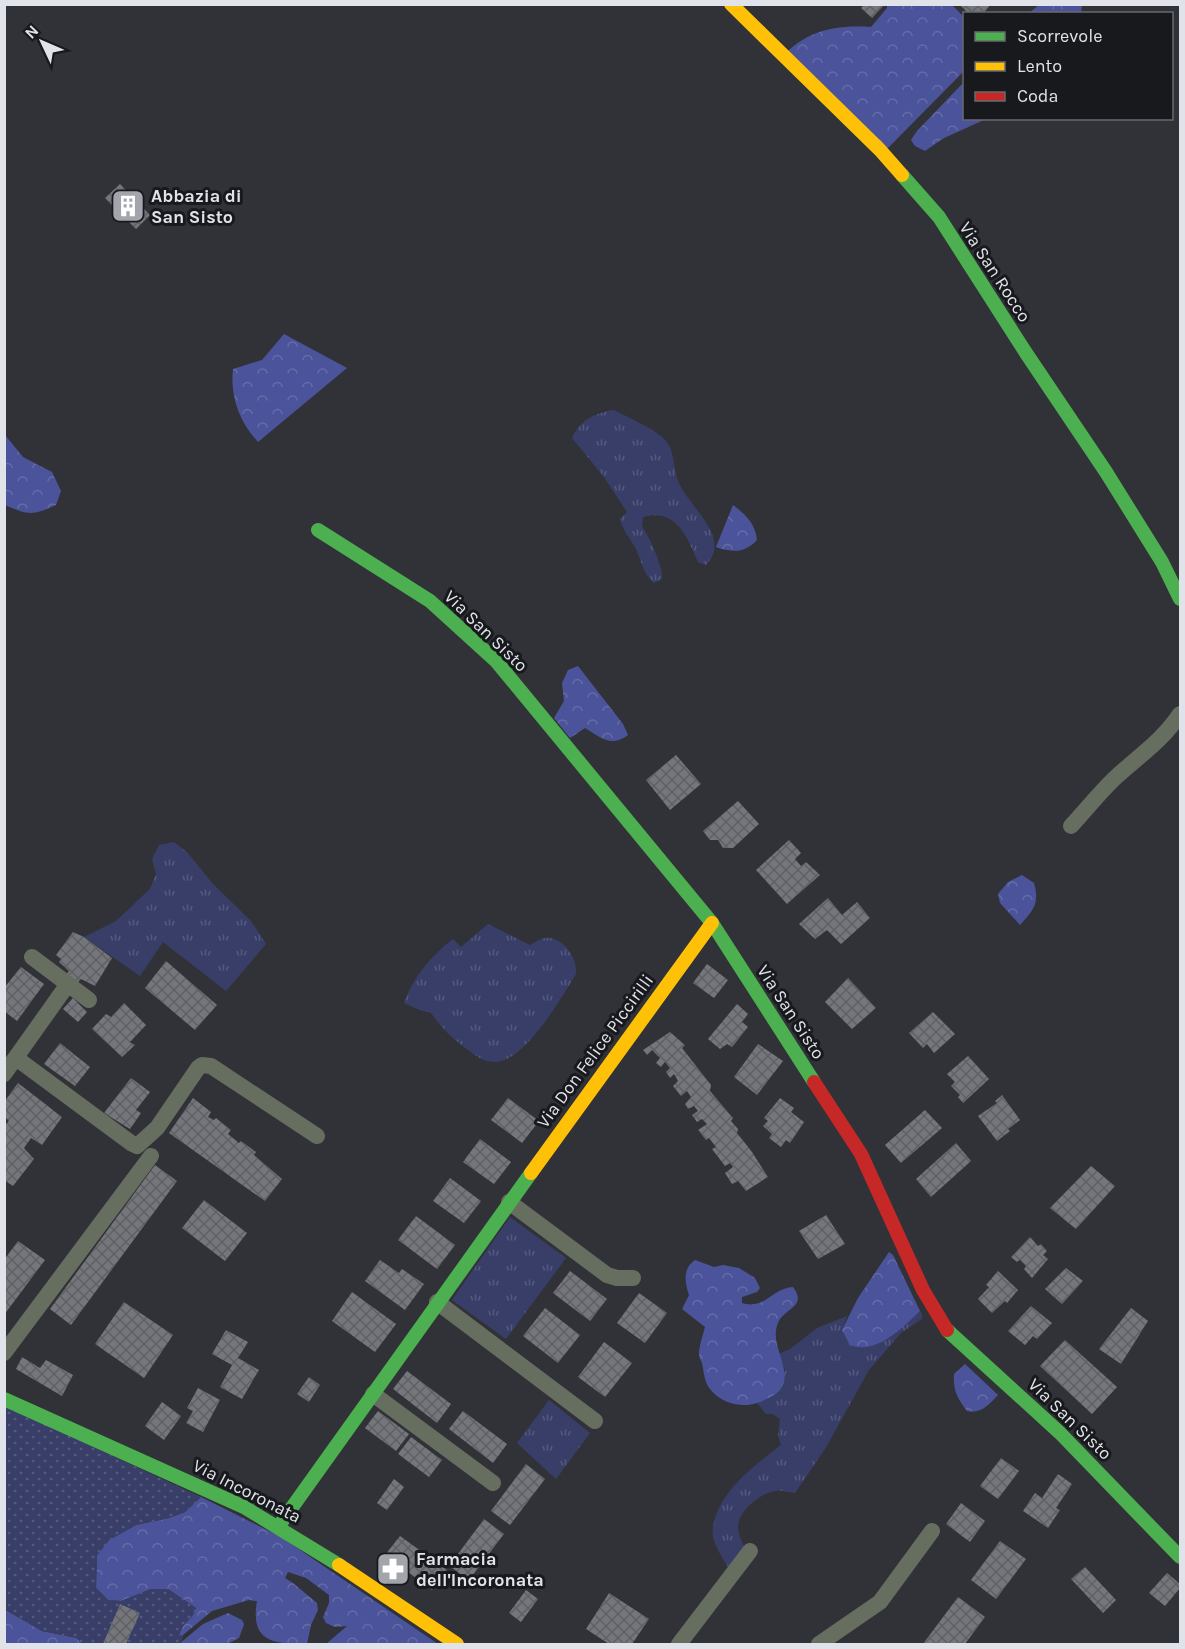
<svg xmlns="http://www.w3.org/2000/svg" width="1185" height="1649" font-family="Karla,sans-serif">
<defs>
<pattern id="grass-tufts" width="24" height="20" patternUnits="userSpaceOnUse" patternTransform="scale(1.5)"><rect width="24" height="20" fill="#383e68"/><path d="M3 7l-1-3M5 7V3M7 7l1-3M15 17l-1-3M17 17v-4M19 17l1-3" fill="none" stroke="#545a7e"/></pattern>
<pattern id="forest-crowns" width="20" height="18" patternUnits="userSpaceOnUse" patternTransform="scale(1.5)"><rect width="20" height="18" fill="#4b549a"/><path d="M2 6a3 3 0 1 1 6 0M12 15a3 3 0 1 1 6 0" fill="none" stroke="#656ca8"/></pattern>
<pattern id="garden-dots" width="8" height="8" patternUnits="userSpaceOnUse" patternTransform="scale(1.5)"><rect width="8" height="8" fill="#383e68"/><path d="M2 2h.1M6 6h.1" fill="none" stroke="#545a7e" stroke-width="1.8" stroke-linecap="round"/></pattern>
<pattern id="building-cross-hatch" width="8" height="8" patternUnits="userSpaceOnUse" patternTransform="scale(1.5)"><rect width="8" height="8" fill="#75767b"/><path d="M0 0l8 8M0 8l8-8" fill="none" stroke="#5f6063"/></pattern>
</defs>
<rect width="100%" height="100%" fill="#313238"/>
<path fill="url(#grass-tufts)" d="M614 410C627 417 657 430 666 441 675 452 673 468 678 481 688 507 733 537 706 565L698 562C687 537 677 508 643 517L642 526C649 536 664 569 662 579L654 583C642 572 642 562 636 549 630 538 623 531 620 519L627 512 604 477 572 438C580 420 595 413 614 410Z
M174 842 187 852 213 884 251 921 266 944 226 991 163 942 140 976 84 937 116 921 150 889 156 874 152 859 159 845Z
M488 924 530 945C536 942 542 937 549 938 565 939 578 960 576 974 562 997 525 1061 496 1062 483 1062 476 1056 467 1049 450 1037 443 1029 431 1013L417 1009 404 1003C413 977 431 956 453 939L461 947Z
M510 1217 566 1258 506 1339 452 1300Z
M920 1311 923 1318 901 1333 869 1370 825 1449 795 1493C788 1492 781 1490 775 1491 762 1493 743 1507 739 1521 736 1531 741 1540 745 1548L730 1570C723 1559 710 1541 713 1527 719 1491 754 1466 781 1445L778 1436 780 1419 773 1414H766L757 1403 779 1392 785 1370 779 1354 790 1349 817 1328 847 1316 842 1330 877 1344 891 1336Z
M549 1400 590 1433 556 1479 517 1443Z"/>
<path fill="url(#forest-crowns)" d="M887 5H952L964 17V71L886 150 786 53C810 29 839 25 871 27L887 8Z
M1039 5V4L1082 5 1081 13H1029Z
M964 82V118L986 119 944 138 925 151 915 146 911 140 917 131Z
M284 334 347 368 258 442C239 421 230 396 233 369L262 360Z
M5 429V435L23 457 52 472 61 491 56 505C32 516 28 515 5 505Z
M733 505C746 515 755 523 757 540 745 553 733 553 716 547Z
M578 666 623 724 628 735C611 748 600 737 585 728L570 738 554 718 564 701 562 683 568 670Z
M1022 875 1034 883C1040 904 1033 910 1020 925L1000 903 998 894 1008 882Z
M889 1252 893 1255 920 1311C902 1328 877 1355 850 1345L842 1330 858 1298Z
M695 1260 714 1267 723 1265 739 1268 755 1278 760 1288 757 1292 742 1297V1303C766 1310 770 1289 793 1287 808 1307 784 1308 778 1323 768 1346 795 1370 780 1390 776 1395 767 1399 760 1402 743 1409 722 1404 710 1389 704 1382 704 1372 702 1363 701 1360 699 1358 699 1354 699 1346 703 1335 705 1327L682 1309 689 1295C685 1283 682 1269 695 1260Z
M965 1364 998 1395C989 1404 982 1414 967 1411 957 1398 953 1390 954 1374Z
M201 1497 281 1537 438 1644H395L392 1643 326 1644 347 1626 335 1627 326 1623 323 1617 329 1603V1595L306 1578 288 1572 285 1578 293 1583 317 1603 318 1610 311 1625 307 1644C273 1644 250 1642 257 1601L249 1600 212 1611 183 1635H179C182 1624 191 1619 196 1608L168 1589H151L121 1601 108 1600 96 1588 97 1555 109 1540 136 1525 169 1518 185 1512Z
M4 1609 42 1631 77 1638 82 1644H5Z
M228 1613 242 1620 244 1624 239 1638 227 1644H179L203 1624Z"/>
<path fill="url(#garden-dots)" d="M5 1406 201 1497 185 1512 169 1518 136 1525 109 1540 97 1555 96 1588 108 1600 121 1601 151 1589H168L196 1608C194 1620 182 1622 179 1635H183L181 1644H82L77 1638 42 1631 5 1609Z"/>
<path fill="url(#building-cross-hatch)" d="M865 4H885L872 18 861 8Z
M959 4H991L983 14H969Z
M120 184 150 215 136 229 105 198Z
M676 755 701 784 670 810 646 780Z
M738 801 759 824 733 848H723L718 840H710L703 831Z
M789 840 801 853 795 859 801 866 806 862 820 875 787 904 756 870Z
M828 898 842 915 857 902 870 918 841 944 827 930 815 939 799 924Z
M73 932 84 937 112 958 95 986 81 979 76 984 65 976 69 971 59 962 61 959 56 955Z
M166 961 217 1005 195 1030 145 988Z
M707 964 728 980 714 998 693 983Z
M21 967 44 984 17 1021 4 1011V988Z
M848 978 876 1008 852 1029 825 1002Z
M73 998 87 1012 78 1022 63 1009Z
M124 1003 146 1025 130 1042 135 1045 122 1057 92 1029 106 1014 111 1017Z
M737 1004 748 1014 742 1022 748 1027 732 1047 727 1044 720 1049 708 1039Z
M933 1012 955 1034 934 1053 927 1044 923 1048 909 1033Z
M670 1032 685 1045 682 1048 711 1085 710 1091 733 1118 731 1121 738 1129 737 1133 752 1152 768 1177 746 1191 738 1181 732 1184 725 1173 733 1167 730 1163 725 1166 712 1149 716 1147 709 1138 706 1140 698 1130 707 1124 702 1119 697 1122 692 1115 698 1111 694 1106 688 1109 685 1104 691 1097 687 1091 681 1096 673 1086 678 1081 674 1074 670 1078 666 1072 670 1068 665 1062 661 1067 656 1063 660 1058 652 1050 647 1055 643 1050Z
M60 1043 90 1067 75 1086 44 1064Z
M758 1044 783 1061 757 1095 734 1077Z
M968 1056 989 1079 963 1103 958 1097 960 1095 951 1086 955 1082 947 1074Z
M131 1078 150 1092 136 1110 141 1113 130 1129 104 1113Z
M18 1083 62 1117 42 1145 31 1138 24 1148 34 1159 13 1186 4 1180 6 1176 4 1175V1126L9 1121 4 1116V1102Z
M1002 1095 1020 1120 1008 1129 1010 1131 997 1141 978 1116 997 1103 995 1101Z
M193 1098 211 1112 208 1117 214 1120 216 1118 231 1130 228 1134 239 1143 241 1141 256 1152 254 1155 282 1179 265 1201 169 1133Z
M508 1098 539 1121 522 1143 491 1120Z
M780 1098 794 1108 791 1112 804 1122 790 1143 786 1140 781 1147 769 1138 772 1134 763 1126 768 1121 764 1118Z
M925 1110 942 1128 901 1163 885 1145Z
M480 1139 511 1162 494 1184 463 1162Z
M956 1143 971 1161 931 1197 916 1179Z
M155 1165 177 1181 71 1325 50 1309Z
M1091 1166 1115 1186 1076 1229 1050 1208Z
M450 1178 481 1201 464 1223 433 1201Z
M204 1200 247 1233 225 1261 182 1228Z
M826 1215 845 1244 818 1259 799 1231Z
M416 1216 455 1245 437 1269 398 1240Z
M1030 1237 1038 1246 1041 1244 1047 1251 1043 1255 1048 1259 1032 1278 1024 1269 1026 1266 1020 1260 1017 1262 1011 1257Z
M18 1241 45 1260 4 1315V1260Z
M380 1260 399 1273 402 1269 424 1284 405 1310 365 1281Z
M1066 1268 1083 1281 1062 1304 1045 1289Z
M570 1271 607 1299 590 1321 553 1293Z
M998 1271 1018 1290 1007 1303 1005 1301 992 1313 978 1299 989 1287 986 1285Z
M352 1292 396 1324 375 1352 332 1321Z
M639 1293 667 1313 645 1343 617 1323Z
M124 1302 173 1335 144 1378 95 1344Z
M1031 1306 1052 1323 1037 1339 1033 1336 1025 1345 1008 1331Z
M545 1308 580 1335 558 1363 523 1336Z
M1131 1308 1148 1321 1121 1364 1099 1349Z
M226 1330 248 1342 238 1358 259 1370 242 1399 220 1387 232 1365 212 1354Z
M1065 1340 1117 1387 1092 1414 1040 1366Z
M604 1342 632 1363 605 1397 578 1377Z
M22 1357 40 1368 46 1360 73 1375 62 1396 16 1369Z
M407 1371 451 1404 437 1423 393 1389Z
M309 1377 320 1385 309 1402 297 1394Z
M198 1388 220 1400 203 1432 186 1423 193 1411 187 1408Z
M162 1402 181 1416 164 1440 145 1426Z
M378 1411 409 1434 396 1451 365 1428Z
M463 1411 507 1444 493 1463 449 1429Z
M411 1437 442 1460 429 1477 398 1454Z
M1001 1458 1019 1471 998 1499 980 1486Z
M526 1464 545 1479 510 1525 491 1511Z
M1058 1474 1072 1484 1056 1508 1060 1510 1048 1528 1023 1511 1035 1493 1042 1498Z
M394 1479 404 1487 387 1510 377 1503Z
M961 1503 985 1521 970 1542 946 1524Z
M484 1519 504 1534 469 1580 449 1566Z
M400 1536 447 1570 432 1590 385 1555Z
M1000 1541 1026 1559 996 1599 971 1580Z
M1085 1567 1116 1600 1103 1613 1071 1579Z
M1167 1573 1180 1584V1588L1165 1606 1149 1593Z
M526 1590 538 1599 521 1622 509 1613Z
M609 1593 649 1619 632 1644H609L586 1629Z
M958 1597 985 1617 965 1644H923Z
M120 1604 140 1613 126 1644H103Z"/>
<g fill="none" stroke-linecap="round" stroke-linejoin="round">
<path stroke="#666e5f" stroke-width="16" d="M1071 826C1086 810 1100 792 1116 777 1139 756 1163 740 1180 714
M32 957 89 1000
M16 1058 131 1143 137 1146 157 1128 198 1068 202 1065 211 1066 317 1136
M4 1074 68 984
M509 1202 607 1275 617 1278H633
M437 1302 595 1421
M4 1353 151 1156
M373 1394 493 1483
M679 1644 750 1551
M819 1644 880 1602 932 1531"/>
<path stroke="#4caf50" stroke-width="14" d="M902 175 939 217 1026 353 1106 472 1162 562 1180 599
M318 530 430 601 496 661 712 923 814 1082
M947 1330 1060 1433 1180 1557
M4 1399 244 1507 339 1565
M278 1527 531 1173"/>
<path stroke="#ffc107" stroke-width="14" d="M731 4 880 150 902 175
M531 1173 712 923
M339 1565 457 1644"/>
<path stroke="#c62828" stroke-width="14" d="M814 1082 861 1154 923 1290 947 1330"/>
</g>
<defs>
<symbol id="building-square" viewBox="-11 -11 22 22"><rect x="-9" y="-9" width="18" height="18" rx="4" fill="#a3a5ac" stroke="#18191d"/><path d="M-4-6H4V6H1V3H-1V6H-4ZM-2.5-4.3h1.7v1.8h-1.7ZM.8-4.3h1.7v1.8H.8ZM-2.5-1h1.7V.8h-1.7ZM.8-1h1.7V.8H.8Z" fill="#fff"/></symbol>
<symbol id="pharmacy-square" viewBox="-11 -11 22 22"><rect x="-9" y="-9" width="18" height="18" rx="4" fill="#a3a5ac" stroke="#18191d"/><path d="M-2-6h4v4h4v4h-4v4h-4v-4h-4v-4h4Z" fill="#fff"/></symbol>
</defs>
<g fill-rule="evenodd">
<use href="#building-square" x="109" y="187" width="38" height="38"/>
<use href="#pharmacy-square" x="374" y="1550" width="38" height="38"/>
</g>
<g text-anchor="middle" stroke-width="6" stroke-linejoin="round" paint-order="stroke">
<g font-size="18" font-weight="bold" fill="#e1e3ea" stroke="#18191d" text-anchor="start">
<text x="151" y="202">Abbazia di<tspan x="151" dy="21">San Sisto</tspan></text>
<text x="416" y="1565">Farmacia<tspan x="416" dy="21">dell'Incoronata</tspan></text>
</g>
<g font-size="18" fill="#e1e3ea" stroke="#18191d">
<text transform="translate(995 272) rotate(57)" y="6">Via San Rocco</text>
<text transform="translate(486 631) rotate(44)" y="6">Via San Sisto</text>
<text transform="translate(791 1012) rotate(57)" y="6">Via San Sisto</text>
<text transform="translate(595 1051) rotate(-54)" y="6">Via Don Felice Piccirilli</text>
<text transform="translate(1070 1419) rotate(44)" y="6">Via San Sisto</text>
<text transform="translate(247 1491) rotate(27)" y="6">Via Incoronata</text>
</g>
</g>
<rect width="1185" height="1649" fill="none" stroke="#e1e3ea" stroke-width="12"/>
<rect x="963" y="12" width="210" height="108" fill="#18191d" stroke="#686a6f" stroke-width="1.5"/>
<rect x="975" y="32" width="30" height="9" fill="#4caf50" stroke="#686a6f" stroke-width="1.5"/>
<text x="1017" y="42" font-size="18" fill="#e1e3ea">Scorrevole</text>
<rect x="975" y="62" width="30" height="9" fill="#ffc107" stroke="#686a6f" stroke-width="1.5"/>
<text x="1017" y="72" font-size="18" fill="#e1e3ea">Lento</text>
<rect x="975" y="92" width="30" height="9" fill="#c62828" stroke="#686a6f" stroke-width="1.5"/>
<text x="1017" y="102" font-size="18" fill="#e1e3ea">Coda</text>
<g transform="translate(42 42) rotate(314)" stroke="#18191d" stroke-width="4.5" paint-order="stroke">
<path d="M0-4.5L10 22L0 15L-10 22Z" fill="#e1e3ea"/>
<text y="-9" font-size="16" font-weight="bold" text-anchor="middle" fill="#e1e3ea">N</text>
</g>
</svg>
